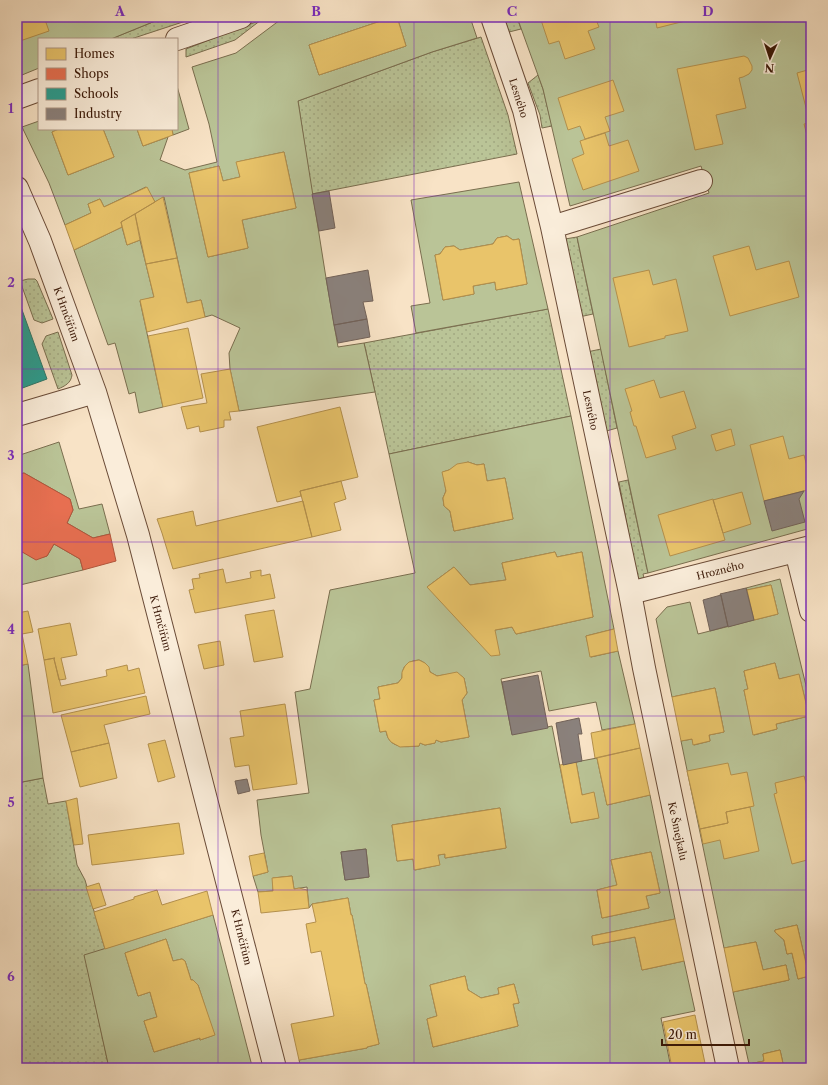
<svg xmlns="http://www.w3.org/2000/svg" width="828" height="1085" font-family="'Libre Caslon Text',serif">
<defs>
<pattern id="grass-dots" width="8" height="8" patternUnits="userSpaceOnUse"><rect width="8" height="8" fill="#bac497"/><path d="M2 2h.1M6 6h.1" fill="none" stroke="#a1a881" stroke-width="1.8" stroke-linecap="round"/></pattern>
</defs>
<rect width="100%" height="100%" fill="#f8e3c6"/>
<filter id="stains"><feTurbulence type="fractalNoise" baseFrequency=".005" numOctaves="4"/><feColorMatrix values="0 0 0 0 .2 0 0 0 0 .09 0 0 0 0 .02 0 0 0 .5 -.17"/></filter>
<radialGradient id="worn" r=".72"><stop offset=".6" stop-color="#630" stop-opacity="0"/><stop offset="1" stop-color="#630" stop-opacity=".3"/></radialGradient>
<path fill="url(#grass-dots)" stroke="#7a6e4f" d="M165 17H198L131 39H111Z
M504 17H517L521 29 509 32Z
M261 20 235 40 186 57V49Z
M481 37 508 115 517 154 312 194 298 101 432 52Z
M538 75 543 89 552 126 542 128 540 115 528 83Z
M577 237 593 314 579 317 565 239Z
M28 279H35L37 281 53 319 42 323 34 320 20 281Z
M548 309 571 416 389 454 364 343Z
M58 332 72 375C71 383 65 386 58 389L42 344 46 336Z
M601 349 617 428 603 432 587 352Z
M628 480 648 573 643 574 644 578 647 584 633 577 629 536 619 482Z
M43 778 48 804 66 801 77 865 85 880 105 949 85 956 109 1068H17V783Z"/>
<path fill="#bac497" stroke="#7a6e4f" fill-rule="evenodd" d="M43 17H165L111 39H39V68L22 75 17 73V38Z
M284 17H393L309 45 319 75 406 46 397 17H470L477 38 432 52 298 101 326 278 338 347 364 343 375 392 239 411 230 369 229 353 240 328 212 315 205 317 201 300 187 303 164 197 155 202 146 187 104 207 100 199 88 204 91 213 65 225 49 183 22 127 39 121V129H59L52 132 68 175 114 157 103 129H137L143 146 168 137 160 160 185 170 217 162 209 124 192 67 236 53ZM284 152 296 208 242 220 248 248 208 257 189 173 219 166 223 181 240 177 237 162Z
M517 17H811V528L648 573 577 237 709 193 701 166 570 206 543 89Z
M177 86 189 129 173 135 172 129H177Z
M519 182 548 309 416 333 411 306 430 303 411 200ZM507 236 513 240 519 239 527 284 496 290 495 282 473 286 474 294 443 300 435 255 440 254 445 247 454 246 460 250 493 244 497 238Z
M122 227 127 245 140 240 154 297 140 301 163 407 139 413 135 392 129 394 115 343 108 345 74 250Z
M571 416 614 629 586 636 591 657 618 651 635 724 602 730 596 702 549 711 541 671 501 679 512 734 552 726 571 823 598 818 594 793 582 795 576 762 597 758 607 805 650 795 675 919 592 936 593 945 635 937 642 970 684 961 695 1011 661 1018 671 1068H301L299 1060 367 1048V1047L379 1044 366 984H365L352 915H351L348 898 312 904 309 908 307 887 294 889 292 876 273 878V891L258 892 253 876 268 872 261 835 257 800 309 793 295 692 310 689 330 590 415 573 389 454ZM468 462 477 465 484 464 487 481 505 478 513 519 454 531 450 511 444 506 443 498 446 491 443 472 449 470ZM555 552 557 557 582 552 593 617 516 634 512 627 495 630 427 587 454 567 470 585 506 580 502 563ZM419 660C426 663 428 666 430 672L437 676 457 673 464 678 467 693 462 700 469 737 441 742 436 740 435 743 425 745 420 743 419 746C405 747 389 749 386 731L380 732 374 700 380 699 378 687 398 683 402 678C402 666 407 661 419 660ZM500 808 506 848 445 858V854L438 855 439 865 415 870 413 859 397 861 392 825ZM366 849 369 877 345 880 341 852ZM651 852 660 893 646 896 649 908 602 918 597 890 617 885 611 860ZM465 976 468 990 481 998 499 994 498 988 514 984 519 1003 513 1004 518 1026 433 1047 427 1019 437 1016 430 985Z
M59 442 79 509 102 504 110 534 93 538 67 523 73 510 70 499 24 473 17 475V456Z
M54 544 80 559 83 570 20 585 19 580H17V549L36 559 47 556Z
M780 579 811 706V1068H784L780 1050 763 1054 764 1061 749 1064 733 992 789 980 786 965 763 970 756 942 724 948 681 741 692 739 694 745 710 741 709 735 724 732 715 688 672 697 656 619 667 607 690 602 698 634 778 614 771 585 747 590 746 588ZM775 663 779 679 799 675 809 716 776 724 777 729 754 735 744 690 748 689 744 671ZM797 925 809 976 798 979 792 953 787 954 784 940 775 932V930Z
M28 664 43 778 17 783V666Z
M213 915 252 1066 245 1068H216V1066L207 1068H109L84 955ZM166 939 173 961 182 959 185 961 191 980H193L198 985 214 1035 200 1040V1038L154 1052 144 1021 157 1017 150 992 138 996 125 953Z"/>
<path fill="#e9c46a" stroke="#b4904c" d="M17 17H44L49 31 17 42Z
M393 17H397L406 46 319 75 309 45Z
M540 17H595L599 27 588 31 595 49 565 59 559 41 549 44Z
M655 17H686H684L685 21 657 28Z
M744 56 748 58 752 66V70L749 74 743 77 739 78 746 108 716 115 723 144 695 150 677 69Z
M811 69V139H808L804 124 810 123 797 73Z
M613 80 624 111 605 117 610 131 585 139 580 126 568 130 558 98Z
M59 129H103L114 157 68 175 52 132Z
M137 129H172L173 135 143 146Z
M605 133 609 146 628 140 639 171 583 190 572 159 584 154 580 141Z
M284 152 296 208 242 220 248 248 208 257 189 173 219 166 223 181 240 177 236 162Z
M147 187 155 202 121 222 122 227 74 250 65 225 91 213 88 204 100 199 104 207Z
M163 197 177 258 146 264 135 214Z
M135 214 140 240 127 245 121 222Z
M507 236 513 240 519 239 527 284 496 290 495 282 473 286 474 294 443 300 435 255 440 254 445 247 454 246 460 250 493 244 497 238Z
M749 246 756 270 789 261 799 297 730 316 713 256Z
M177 258 187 303 201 300 205 317 147 332 140 300 154 297 146 264Z
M649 270 653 285 676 279 688 331 665 336V338L629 347 613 278Z
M188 328 203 398 163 407 148 336Z
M230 369 239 411 229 412 231 420H224V427L200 432 199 426 187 429 181 407 207 403 201 374Z
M654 380 660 398 684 391 696 428 672 436 676 449 646 458 636 426H634L630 412 632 411 625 389Z
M340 407 358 477 300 491 301 496 277 502 257 427Z
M731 429 735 445 716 451 711 435Z
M783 436 789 459 804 455 811 482V489L764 501 750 445Z
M468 462 477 465 484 464 487 481 505 478 513 519 454 531 450 511 444 506 443 498 446 491 442 472 449 470 457 464Z
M341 481 346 499 334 503 341 530 312 537 300 491Z
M742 492 751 524 723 533 713 500Z
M713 499 725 540 670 556 658 515Z
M303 501 312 537 173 569 162 533 157 519 193 511 196 526Z
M555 552 557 557 582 552 593 617 516 634 512 627 495 630 500 655 491 656 427 587 454 567 470 585 506 580 502 563Z
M223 569 226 583 251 578 250 572 261 570V576L270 574 275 598 195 613 189 590 194 589 192 579 200 578 199 574Z
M771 585 778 614 754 620 747 590Z
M274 610 283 657 254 662 245 615Z
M28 611 33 632 22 634 28 664 17 666V612V613Z
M70 623 77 655 61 658 66 679 59 680 54 659 55 658 44 660 38 629Z
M614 629 618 651 590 657 586 636Z
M220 641 224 665 204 669 198 645Z
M55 658 54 659 61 686 107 676 106 670 127 665 128 671 139 668 145 693 53 713 44 660Z
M419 660 425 663 429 667 430 672 437 676 457 672 464 678 467 693 462 700 469 737 441 742 436 740 435 743 425 745 420 743 419 746 400 747 391 742 388 738 386 731 380 732 374 700 380 699 378 687 398 683 402 678V672L405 666 409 662Z
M775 663 779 679 799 674 809 716 776 724 777 729 753 735 744 690 748 689 744 671Z
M715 688 724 732 709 735 710 741 693 745 692 739 681 741 672 697Z
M146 696 150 714 104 725 109 743 71 752 61 715Z
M285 704 297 784 253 790 249 765 235 767 230 738 244 736 240 711Z
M635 724 640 748 595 758 591 733Z
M165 740 175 777 158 782 148 744Z
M109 743 117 778 80 787 71 752Z
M640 748 650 795 607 805 597 758Z
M576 762 582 795 594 792 599 818 571 823 560 765Z
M728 763 731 775 747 772 754 806 726 812 728 823 700 829 687 771Z
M804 776 807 786 811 785V859L792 864 774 794 777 793 775 783Z
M77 798 83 844 74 845 66 801Z
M750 807 759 851 724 859 720 840 703 844 700 829 728 823 726 812Z
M500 808 506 848 445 858V854L438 855 440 865 414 870 413 859 397 861 392 825Z
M179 823 184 854 92 865 88 835Z
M651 852 660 893 646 896 649 908 602 918 597 890 617 885 611 860Z
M264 853 268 872 253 876 249 856Z
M292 876 294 889 299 888 307 890 309 908 261 913 258 892 273 891 272 878Z
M99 883 106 905 93 909 86 887Z
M157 890 162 905 207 891 213 915 105 949 94 912 134 899V897Z
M348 898 351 915H352L365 984H366L379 1044 367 1047V1048L299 1060 291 1024 334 1016 321 951 311 953 306 924 316 922 312 904Z
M675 919 684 961 642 970 635 937 593 945 592 936Z
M797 925 809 976 798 979 792 953 787 954 784 940 775 932V930Z
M166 939 173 961 182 959 185 961 191 980H193L198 985 215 1035 200 1040V1038L154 1052 144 1021 157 1017 150 992 138 996 125 953Z
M756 942 763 970 786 965 789 980 733 992 724 948Z
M465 976 468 990 481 998 499 994 498 988 514 984 519 1003 513 1004 518 1026 433 1047 427 1019 437 1016 430 985Z
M695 1015 706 1068H672L663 1022Z
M780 1050 784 1068H750L749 1064 764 1061 763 1054Z"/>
<path fill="#e76f51" stroke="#b3553b" d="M24 473 70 499 73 510 67 523 93 538 110 534 116 561 83 570 80 559 54 544 47 556 36 560 17 549V475Z"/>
<path fill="#2a9d8f" stroke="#2f7566" d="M17 296 47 379 17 390Z"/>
<path fill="#8a817c" stroke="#726259" d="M329 191 335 228 319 231 312 194Z
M368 270 373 301 363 302 367 319 334 325 326 278Z
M367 319 370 337 338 343 334 325Z
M804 491 799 499 805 522 772 531 764 501Z
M746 588 754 620 728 627 721 596 720 594Z
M721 595 728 626 710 631 703 600Z
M538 675 548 728 512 735 502 682Z
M579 718 582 734H578L582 761 563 765 556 723Z
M247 779 250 791 238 794 235 781Z
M366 849 369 877 345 880 341 852Z"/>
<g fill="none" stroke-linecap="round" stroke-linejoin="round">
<defs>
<path id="minor" d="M492 17 524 110 552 227 630 593 644 668 728 1068
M177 39 241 17
M17 98 39 90
M17 188 40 241 95 392 138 535 275 1068
M552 227 701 181
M17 415 95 392
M796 551 811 611
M630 593 811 547"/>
</defs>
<use href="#minor" stroke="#6a4b37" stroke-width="24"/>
<use href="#minor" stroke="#faedda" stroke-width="22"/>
</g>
<path fill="none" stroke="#7b2cbf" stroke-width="1" stroke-opacity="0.55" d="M218 17V1068M414 17V1068M610 17V1068M17 196H811M17 369H811M17 542H811M17 716H811M17 890H811"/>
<g text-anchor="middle" stroke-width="4" stroke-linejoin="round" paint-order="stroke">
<g font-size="10" fill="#3a1807" stroke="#faedda">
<text transform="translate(519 98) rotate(72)" y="4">Lesného</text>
<text transform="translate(67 314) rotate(70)" y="4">K Hrnčířům</text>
<text transform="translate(591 410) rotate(78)" y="4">Lesného</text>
<text transform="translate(720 570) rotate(-14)" y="4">Hrozného</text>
<text transform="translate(161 623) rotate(75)" y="4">K Hrnčířům</text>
<text transform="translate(678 831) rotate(78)" y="4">Ke Šmejkalu</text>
<text transform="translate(242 937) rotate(76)" y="4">K Hrnčířům</text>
</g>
</g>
<rect width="828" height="1085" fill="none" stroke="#f8e3c6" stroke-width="44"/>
<rect x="38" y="38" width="140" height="92" fill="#faedda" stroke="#ad9886"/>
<rect x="46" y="48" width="20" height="12" fill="#e9c46a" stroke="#ad9886"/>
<text x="74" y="58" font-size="12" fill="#3a1807">Homes</text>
<rect x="46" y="68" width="20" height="12" fill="#e76f51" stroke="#ad9886"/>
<text x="74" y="78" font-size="12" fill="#3a1807">Shops</text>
<rect x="46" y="88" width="20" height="12" fill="#2a9d8f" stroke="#ad9886"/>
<text x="74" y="98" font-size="12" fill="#3a1807">Schools</text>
<rect x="46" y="108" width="20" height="12" fill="#8a817c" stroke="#ad9886"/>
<text x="74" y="118" font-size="12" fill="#3a1807">Industry</text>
<g transform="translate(770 58) rotate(183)" stroke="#faedda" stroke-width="3" paint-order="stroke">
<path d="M0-3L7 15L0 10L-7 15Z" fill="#3a1807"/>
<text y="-6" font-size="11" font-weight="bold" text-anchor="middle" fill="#3a1807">N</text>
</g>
<path d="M662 1039v6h87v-6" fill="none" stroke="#3a1807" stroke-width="2"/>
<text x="668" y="1039" font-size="12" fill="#3a1807" stroke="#faedda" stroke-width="3" paint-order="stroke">20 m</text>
<rect x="22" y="22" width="784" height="1041" fill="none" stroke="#7b2cbf" stroke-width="1.5"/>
<g font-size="13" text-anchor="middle" font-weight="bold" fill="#7b2cbf">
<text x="120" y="16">A</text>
<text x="316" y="16">B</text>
<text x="512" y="16">C</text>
<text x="708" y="16">D</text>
<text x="11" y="113">1</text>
<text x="11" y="287">2</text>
<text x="11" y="460">3</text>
<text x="11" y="634">4</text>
<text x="11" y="807">5</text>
<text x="11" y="981">6</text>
</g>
<rect width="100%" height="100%" filter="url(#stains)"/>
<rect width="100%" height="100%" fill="url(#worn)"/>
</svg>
